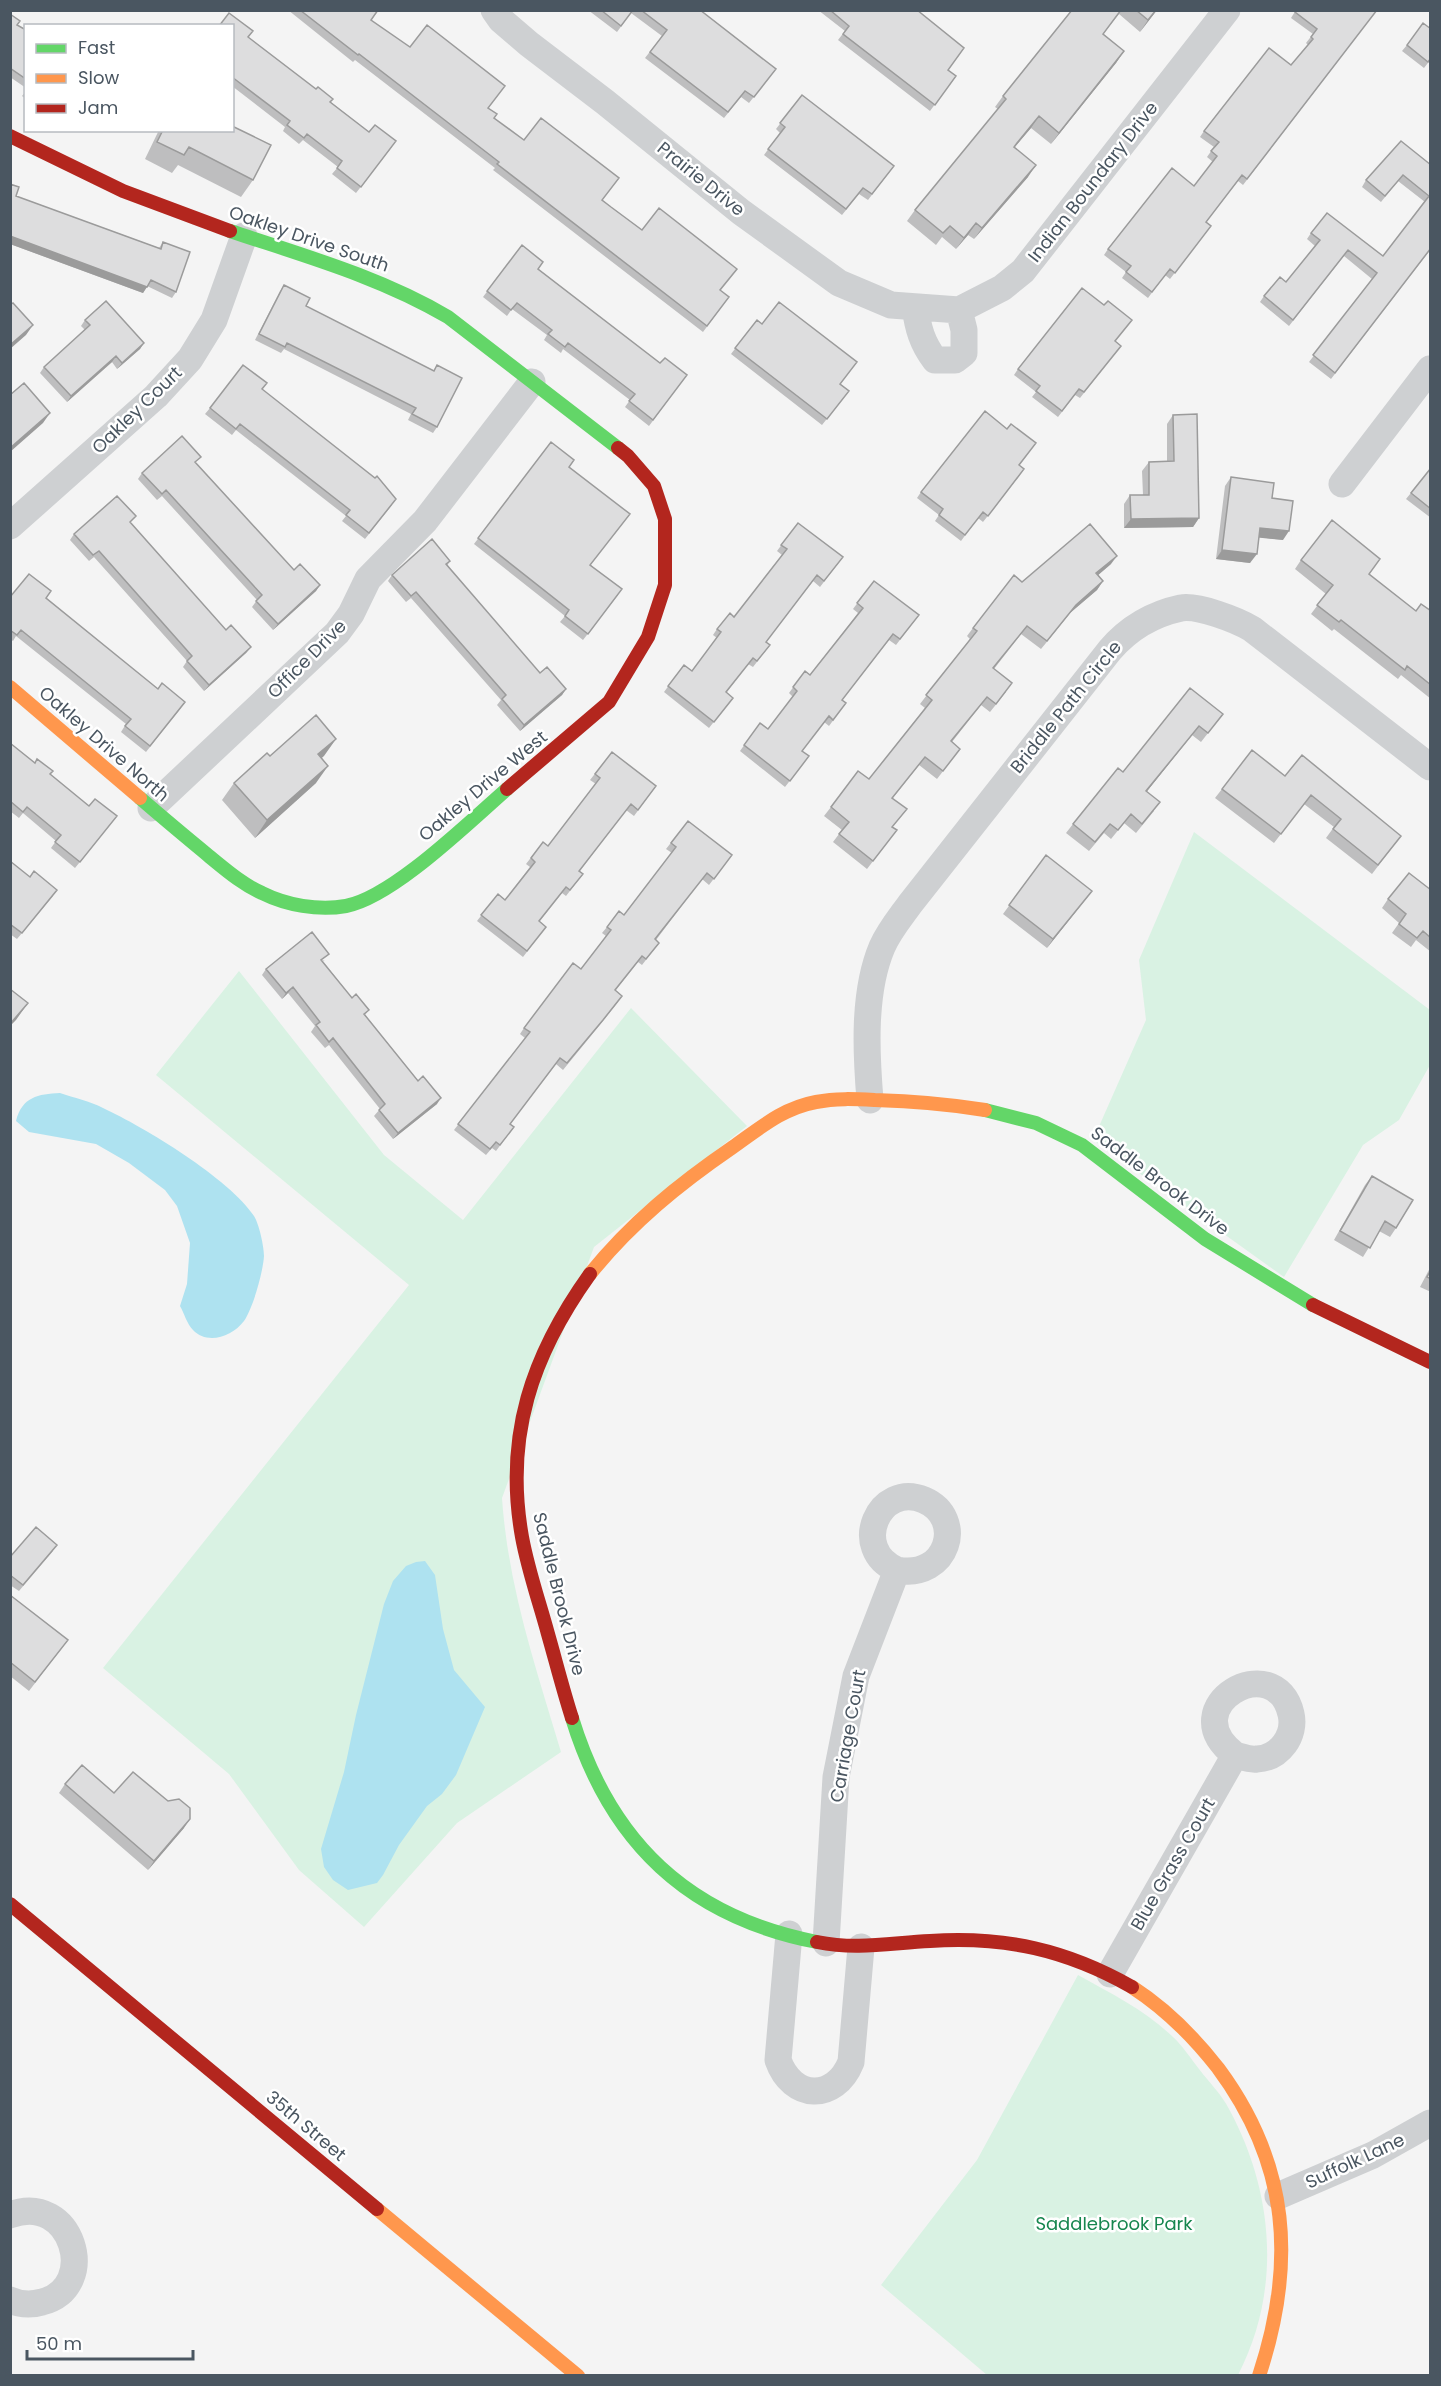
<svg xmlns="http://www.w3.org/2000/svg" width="1441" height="2386" font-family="Poppins,sans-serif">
<rect width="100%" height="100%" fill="#f4f4f4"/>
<path fill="#d9f2e3" d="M1194 832 1430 1010V1065L1399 1120 1363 1145 1284 1277 1093 1140 1146 1020 1139 960Z
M239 971 384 1155 463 1220 631 1008 747 1126 594 1247 502 1498C508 1587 536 1668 561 1752L457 1823 364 1927 299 1870 229 1774 103 1668 409 1285 156 1075Z
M1078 1975C1112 1994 1145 2010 1173 2037 1183 2046 1191 2059 1199 2069 1209 2082 1222 2095 1229 2109 1274 2192 1282 2290 1238 2375H987L881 2285 977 2160Z"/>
<path fill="#aee2f0" d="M60 1093C74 1098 90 1101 103 1108 144 1127 230 1179 254 1216 259 1224 264 1246 264 1256 263 1272 253 1308 244 1321 232 1337 207 1345 193 1330 187 1324 184 1313 180 1306L187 1284 190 1243 177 1206 165 1190 129 1163 96 1144 29 1132 16 1121C22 1097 38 1094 60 1093Z
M425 1561 435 1575 443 1629 454 1670 485 1707 456 1775 442 1794 427 1806 399 1845 383 1875 377 1883 348 1890 333 1880 324 1867 321 1849 344 1772 356 1715 384 1604 393 1581 406 1566 416 1562Z"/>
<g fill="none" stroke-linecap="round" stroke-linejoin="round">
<path stroke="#ced0d2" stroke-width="27" d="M494 10 501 20 529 44 605 102 741 212 839 283 891 305 959 310 1002 288 1023 271 1227 10
M915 307C918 328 922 343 935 360H955L964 353V330L959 310
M1342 484 1430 369
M10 526 156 396 190 359 214 320 244 236
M151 808 337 633 351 614 368 579 425 521 532 382
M870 1100C866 1052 863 992 882 947 889 931 900 918 910 904L1110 650C1128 629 1153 614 1181 608 1198 605 1237 620 1252 629L1430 767
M789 1934 778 2060C792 2100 835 2102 851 2062L861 1947
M826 1943 836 1777 856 1676 897 1570C948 1580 966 1518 924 1500 879 1481 849 1549 897 1570
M1110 1974 1235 1755C1243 1757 1249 1760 1257 1759 1280 1758 1296 1735 1291 1714 1276 1647 1171 1706 1235 1755
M1278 2196 1373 2155 1430 2123
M10 2215C72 2191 101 2287 42 2302 32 2305 21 2305 10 2300"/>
<path stroke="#63d668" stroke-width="14" d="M230 231C305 256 380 277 448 317L618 448
M140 798C163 818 186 837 210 857 226 870 242 884 262 893 286 905 318 911 346 906 393 897 469 822 507 789
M985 1110 1036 1123 1082 1145 1205 1239 1313 1305
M572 1718C610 1842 688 1917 817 1942"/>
<path stroke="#ff974d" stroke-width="14" d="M10 687 140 798
M590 1274C631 1223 679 1184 733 1147 760 1128 783 1108 816 1102 836 1098 855 1099 875 1100 912 1101 948 1104 985 1110
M1132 1987C1166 2009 1193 2036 1218 2068 1290 2165 1296 2264 1259 2376
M377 2209 578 2376"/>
<path stroke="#b3261e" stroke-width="14" d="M10 136 123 191 230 231
M507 789 609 702 648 637 665 585V519L654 486 628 456 618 448
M1313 1305 1430 1362
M572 1718C563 1690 556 1662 548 1634 539 1601 528 1570 522 1537 504 1436 532 1355 590 1274
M10 1904 377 2209
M817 1942C857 1950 890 1943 930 1941 1005 1936 1067 1950 1132 1987"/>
</g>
<path fill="#bebebf" d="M288 10H379L371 20 488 108 494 118 729 297 703 332 493 170 495 168 355 60 353 62Z
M588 10H700L776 69 749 103 741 97 724 118 645 58 662 36 631 13 617 32Z
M818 10H917L948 70 956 76 930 111 838 40 845 31Z
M1072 10H1157L1140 32 1119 14 1103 34 1124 51 1116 63 1051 144 1031 128 1014 147 1028 177 974 239 968 235 956 249 942 237 936 245 907 221 915 210 998 109 995 107 1003 96Z
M1296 10H1377L1243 185 1238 181 1206 222 1211 226 1170 279 1165 275 1148 298 1122 278 1126 272 1104 255 1108 249 1194 186 1213 162 1207 157 1214 147 1200 137 1204 131 1291 65 1308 45 1306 43 1313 34 1291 18Z
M10 14 17 25 26 30V88L10 77Z
M232 26 248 37 369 132 392 147 356 193 332 174 338 167 303 140 299 144 283 131 285 127 232 86Z
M1407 45 1431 59 1424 68 1402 51Z
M26 91V99L22 96Z
M802 95 894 166 868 200 859 194 842 215 764 155 780 133 776 129Z
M159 130H232L253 180 241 197 178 165 172 173 145 159Z
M1431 165V249L1331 379 1309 362 1372 279 1344 256 1289 326 1260 302 1264 296 1286 282 1315 246 1307 239 1311 233 1383 256 1425 202 1398 181 1381 202 1362 187 1366 180Z
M10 184 16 196 159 248 163 242 176 292 172 298 147 286 143 293 10 244Z
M522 245 538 269 660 363 687 375 649 426 625 407 630 400 563 349 561 353 544 340 547 335 512 309 507 316 483 297Z
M284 285 306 306 433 371 437 365V427L433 433 408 420 411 414 284 349 281 353 255 340 280 291Z
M85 320 144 343 140 349 117 369 112 362 67 402 40 373 44 367 85 330 81 326Z
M757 320 849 391 822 425 731 354Z
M1116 342 1121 346 1080 398 1075 395 1058 417 1032 397 1036 392 1014 375 1018 369Z
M262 389 392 505 365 539 342 521 346 516 236 430 232 435 205 414 210 408Z
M1173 415 1199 518 1193 527 1124 528V504L1130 495H1143L1142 471 1149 462 1167 461V424Z
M551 442 569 467 591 565 618 595 583 640 560 622 565 616 474 544Z
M196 464 294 570 320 585 316 591 273 630 252 607 257 600 162 496 157 500 138 479 142 473Z
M1019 465 1020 475 983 522 978 518 961 541 935 521 939 515 917 498 921 492Z
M1431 468V518L1406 499Z
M1231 477 1272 498 1283 540 1259 537 1250 563 1216 559 1225 486Z
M131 523 226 630 251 647 246 653 204 691 183 667 187 661 94 557 89 561 70 540 74 534Z
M798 523 843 557 820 587 813 581 766 642 770 645 753 667 748 664 726 693 728 704 709 728 664 692 684 665 692 671 717 638 713 635 717 629 734 617 782 555 777 551Z
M1301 560 1369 574 1416 611H1431V699L1401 675 1398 679 1334 629 1332 631 1311 614 1326 594 1295 569Z
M450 561 447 566 540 673 566 689 562 695 520 731 497 705 501 700 411 598 406 602 388 581 392 575Z
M1111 564 1098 575 1103 581 1097 590 1070 613 1041 649 1021 634 994 669 1006 692 990 712 981 705 952 742 954 757 937 779 919 765 893 798V827L897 830 867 869 833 842 842 830 824 816 831 807 869 779 925 708 920 704 970 639 967 636 973 628 1022 582Z
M874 581 919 615 896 645 889 640 842 700 846 703 829 726 824 722 802 751 809 756 785 787 740 751 760 723 768 729 793 697 789 693 805 671 810 675 858 613 853 609Z
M10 597 46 598 181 708 146 752 121 732 126 724 16 636 13 641 10 639Z
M1190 688 1223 714 1201 742 1192 735 1147 791 1154 811 1136 833 1124 823 1111 839 1104 833 1089 851 1066 833 1073 824 1123 772Z
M336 739 321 758 316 783 255 838 222 800 234 783 270 756Z
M10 743 89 806 117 816 75 868 51 848 56 841 23 813 19 818 10 811Z
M612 752 656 786 634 816 626 810 580 871 583 874 566 896 562 893 539 922 546 927 523 957 477 921 498 894 505 900 530 867 526 864 543 842 548 846 596 784 590 780Z
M1285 776 1401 836 1372 874 1326 838 1334 827 1304 804 1274 843 1215 798 1222 789Z
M688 821 732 855 709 885 702 879 656 940 659 943 642 965 638 962 615 991 618 1002 599 1026 563 1070 556 1064 510 1124 514 1127 496 1151 492 1148 486 1155 454 1130 525 1038 520 1034 524 1028 581 969 606 936 602 933 607 927 624 915 672 853 666 849Z
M1046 855 1085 900 1047 948 1003 914Z
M10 861 53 896 17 939 10 934Z
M1431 890V952L1416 940 1411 947 1392 933 1399 923 1382 908 1388 899Z
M325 960 323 961 352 998 369 1010 365 1015 437 1104 393 1139 374 1116 380 1109 329 1045 325 1048 311 1032 315 1026 288 993 282 999 262 975 266 969Z
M1372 1176 1396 1228 1390 1237 1379 1231 1363 1257 1334 1240 1365 1185Z
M1431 1266V1292L1420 1287Z
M53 1551 19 1591 10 1585V1557Z
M10 1595 68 1640 29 1691 10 1676Z
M65 1784 168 1801 184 1828 148 1870 59 1793Z"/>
<path fill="#9b9b9b" d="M1156 10H1157L1140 32 1148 20Z
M1124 51 1116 63 1051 144 1059 133Z
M1039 116 1031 128 1009 154 1017 143Z
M1036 165 1028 177 974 239 982 228Z
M976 223 968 235 956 249 964 238Z
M10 236 147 287 143 293 10 244Z
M33 325 26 335 10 349V345Z
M144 343 140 349 117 369 122 363Z
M116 356 112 362 67 402 71 396Z
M50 413 43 423 10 452V448Z
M1199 518 1193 527 1124 528 1131 519Z
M1260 528 1289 531 1283 540 1253 537Z
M1222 550 1257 554 1250 563 1216 559Z
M1117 556 1111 564 1090 582 1096 573Z
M1103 581 1097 590 1070 613 1041 649 1076 605Z
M320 585 316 591 273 630 278 624Z
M251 647 246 653 204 691 209 685Z
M566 689 562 695 520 731 524 725Z
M1199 726 1192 735 1140 800 1146 791Z
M336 739 324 756 306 772 318 754Z
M328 766 316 783 255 838 267 820Z
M1092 891 1085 900 1047 948 1053 939Z
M293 987 288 993 282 999 286 993Z
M28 1003 16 1020 10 1026V1024Z
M441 1098 437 1104 393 1139 398 1133Z
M190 1819 184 1828 148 1870 154 1861Z"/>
<path fill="#ddddde" stroke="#9b9b9b" stroke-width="1.5" d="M300 10H378L371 20 410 47 427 25 505 86 488 108 497 114 494 118 524 140 541 118 619 178 602 200 611 207 642 230 659 208 737 269 720 290 729 297 707 326 497 164 499 162 359 54 358 55Z
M601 10H633L621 26Z
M641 10H700L776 69 754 97 745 91 728 112 650 52 667 30Z
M830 10H917L964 48 948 70 956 76 935 105 843 34 849 26Z
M1072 10H1121L1103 34 1124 51 1059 133 1039 116 1017 143 1014 147 1036 165 982 228 976 223 964 238 950 226 943 233 915 210 1006 99 1003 96Z
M1136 10H1156L1148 20Z
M1296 10H1377L1247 179 1242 175 1206 222 1211 226 1175 273 1170 269 1152 292 1126 272 1131 266 1108 249 1172 168 1194 186 1217 156 1211 151 1219 142 1204 131 1269 48 1291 65 1313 39 1311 37 1317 29 1295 12Z
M229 13 253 31 248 37 316 89 318 87 333 99 330 102 369 132 375 125 396 141 361 187 337 168 342 161 307 134 304 138 287 125 290 121 232 77V26H219Z
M10 14 20 21 17 25 26 30V79L10 68Z
M1423 23 1431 29V58L1428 62 1407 45Z
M802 95 894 166 872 194 863 188 846 209 768 149 785 127 780 123Z
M232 126 271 145 253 180 189 147 184 155 157 142 163 130H232Z
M1401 141 1431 165V248L1335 373 1313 355 1377 273 1348 250 1293 320 1264 296 1280 277 1286 282 1320 240 1311 233 1327 213 1383 256 1429 196 1403 175 1385 196 1366 180Z
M10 184 19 187 16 196 161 249 163 242 190 252 176 292 151 280 147 287 10 236Z
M522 245 543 262 538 269 660 363 665 358 687 375 653 420 629 401 635 394 568 343 565 347 548 334 552 330 517 303 511 310 487 291Z
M284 285 310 298 306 306 434 371 437 365 462 378 437 427 412 414 416 408 287 343 285 347 259 334Z
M1082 288 1104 305 1108 301 1132 320 1115 341 1121 346 1084 392 1079 389 1062 411 1036 391 1040 386 1018 369Z
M106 301 144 343 122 363 116 356 71 396 44 367 90 325 85 320Z
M779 302 857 362 840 384 849 391 827 419 735 348 757 320 762 324Z
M13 303 33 325 10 345V305Z
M243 365 267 383 262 389 375 478 377 476 396 499 369 533 346 515 350 510 240 424 236 429 210 408Z
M24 383 50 413 10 448V395Z
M985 411 1007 429 1011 424 1036 443 1019 465 1024 469 988 516 983 512 965 535 939 515 943 509 921 492Z
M1197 414 1199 518 1131 519 1130 495H1149V462L1174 461 1173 415Z
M182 436 201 457 195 462 294 570 300 564 320 585 278 624 256 601 262 595 166 490 162 494 142 473Z
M551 442 574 460 569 467 630 514 590 565 622 589 588 634 565 616 569 610 478 538Z
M1431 468V509L1411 493Z
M1231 477 1274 483 1272 498 1293 501 1289 531 1260 528 1257 554 1222 550Z
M117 496 136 516 130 522 226 630 231 625 251 647 209 685 187 661 192 656 99 551 93 555 74 534Z
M1332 520 1380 559 1369 574 1416 611 1421 604 1431 611V685L1407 666 1405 670 1341 620 1339 622 1317 605 1333 585 1301 560Z
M798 523 843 557 824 581 817 575 766 642 770 645 757 661 753 658 726 692 733 698 714 722 668 686 684 665 692 671 721 632 717 629 730 613 734 617 787 549 781 545Z
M1090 524 1117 556 1096 573 1103 581 1076 605 1047 641 1027 626 993 668 1012 683 996 704 987 697 951 741 960 749 943 771 925 757 892 798 907 809 892 827 897 830 873 861 839 834 849 822 831 807 858 771 869 779 932 700 926 695 977 631 973 628 1014 575 1022 582Z
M432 539 450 561 446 564 540 673 547 667 566 689 524 725 502 699 506 695 416 592 411 596 392 575Z
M29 574 51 591 46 598 158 689 162 683 185 702 150 746 125 726 131 719 21 630 17 635 10 630V597Z
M874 581 919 615 900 639 893 634 842 700 846 703 833 720 829 716 802 751 809 756 790 781 744 745 760 723 768 729 797 691 793 687 805 671 810 675 863 608 857 603Z
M1190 688 1223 714 1208 733 1199 726 1146 791 1160 802 1142 824 1131 814 1118 830 1110 824 1095 842 1073 824 1118 768 1123 772Z
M316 715 336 739 318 754 328 766 267 820 234 783 267 753 270 756Z
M10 743 35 763 37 759 53 771 50 774 89 806 95 799 117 816 80 862 55 842 61 835 27 807 23 812 10 801Z
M1252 750 1285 776 1302 755 1401 836 1378 865 1333 829 1341 819 1311 795 1281 834 1222 789Z
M612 752 656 786 638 810 631 804 579 871 583 874 570 890 566 887 539 921 546 927 527 951 481 915 498 894 505 900 535 862 531 858 543 842 548 846 600 778 595 774Z
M688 821 732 855 714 879 707 873 655 939 659 943 646 959 642 956 615 990 622 996 603 1020 567 1063 560 1058 510 1124 514 1127 500 1145 496 1142 490 1149 458 1124 530 1032 524 1028 573 963 581 969 611 930 607 927 619 911 624 915 676 847 671 843Z
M1046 855 1092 891 1053 939 1009 905Z
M10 861 30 877 34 871 57 890 22 933 10 924Z
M1409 873 1431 890V938L1423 931 1417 938 1399 924 1406 914 1388 899Z
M312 932 329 954 321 960 352 998 356 994 369 1010 364 1014 418 1081 423 1076 441 1098 398 1133 379 1110 385 1104 333 1038 329 1042 316 1025 320 1022 293 987 286 993 266 969Z
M10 989 28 1003 10 1024Z
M1372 1176 1413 1200 1396 1228 1385 1221 1370 1248 1340 1231Z
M1431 1270V1279L1427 1277Z
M36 1527 57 1545 23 1585 10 1575V1557Z
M10 1595 68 1640 35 1682 10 1662Z
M82 1765 114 1793 133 1772 168 1801 179 1799 190 1808V1819L154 1861 65 1784Z"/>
<g text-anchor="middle" stroke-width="5" stroke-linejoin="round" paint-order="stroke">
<g font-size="18" fill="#4a5661" stroke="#fff">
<text transform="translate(701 179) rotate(39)" y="6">Prairie Drive</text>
<text transform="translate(1093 182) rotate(-52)" y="6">Indian Boundary Drive</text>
<text transform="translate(309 239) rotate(19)" y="6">Oakley Drive South</text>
<text transform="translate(137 410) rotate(-44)" y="6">Oakley Court</text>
<text transform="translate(307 659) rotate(-45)" y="6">Office Drive</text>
<text transform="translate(1066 707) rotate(-51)" y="6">Briddle Path Circle</text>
<text transform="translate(104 744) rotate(41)" y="6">Oakley Drive North</text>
<text transform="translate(483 786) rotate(-40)" y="6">Oakley Drive West</text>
<text transform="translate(1160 1181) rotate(37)" y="6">Saddle Brook Drive</text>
<text transform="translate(559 1594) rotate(76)" y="6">Saddle Brook Drive</text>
<text transform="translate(848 1736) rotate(-80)" y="6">Carriage Court</text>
<text transform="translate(1173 1864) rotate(-60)" y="6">Blue Grass Court</text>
<text transform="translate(306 2126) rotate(40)" y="6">35th Street</text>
<text transform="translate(1355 2161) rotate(-25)" y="6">Suffolk Lane</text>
</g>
<g font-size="18" fill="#17864f" stroke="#fff">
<text x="1114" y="2230">Saddlebrook Park</text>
</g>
</g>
<rect width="1441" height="2386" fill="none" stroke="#4a5661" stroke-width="24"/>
<rect x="24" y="24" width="210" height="108" fill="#ffffff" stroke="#b7bbc0" stroke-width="1.5"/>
<rect x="36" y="44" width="30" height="9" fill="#63d668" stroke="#b7bbc0" stroke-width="1.5"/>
<text x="78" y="54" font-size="18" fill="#4a5661">Fast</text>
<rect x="36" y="74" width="30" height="9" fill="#ff974d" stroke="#b7bbc0" stroke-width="1.5"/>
<text x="78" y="84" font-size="18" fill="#4a5661">Slow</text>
<rect x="36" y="104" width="30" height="9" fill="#b3261e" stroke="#b7bbc0" stroke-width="1.5"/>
<text x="78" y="114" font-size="18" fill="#4a5661">Jam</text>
<path d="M27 2350v9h166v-9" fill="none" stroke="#4a5661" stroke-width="3"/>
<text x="36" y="2350" font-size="18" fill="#4a5661" stroke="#ffffff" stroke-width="4.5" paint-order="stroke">50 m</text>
</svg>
